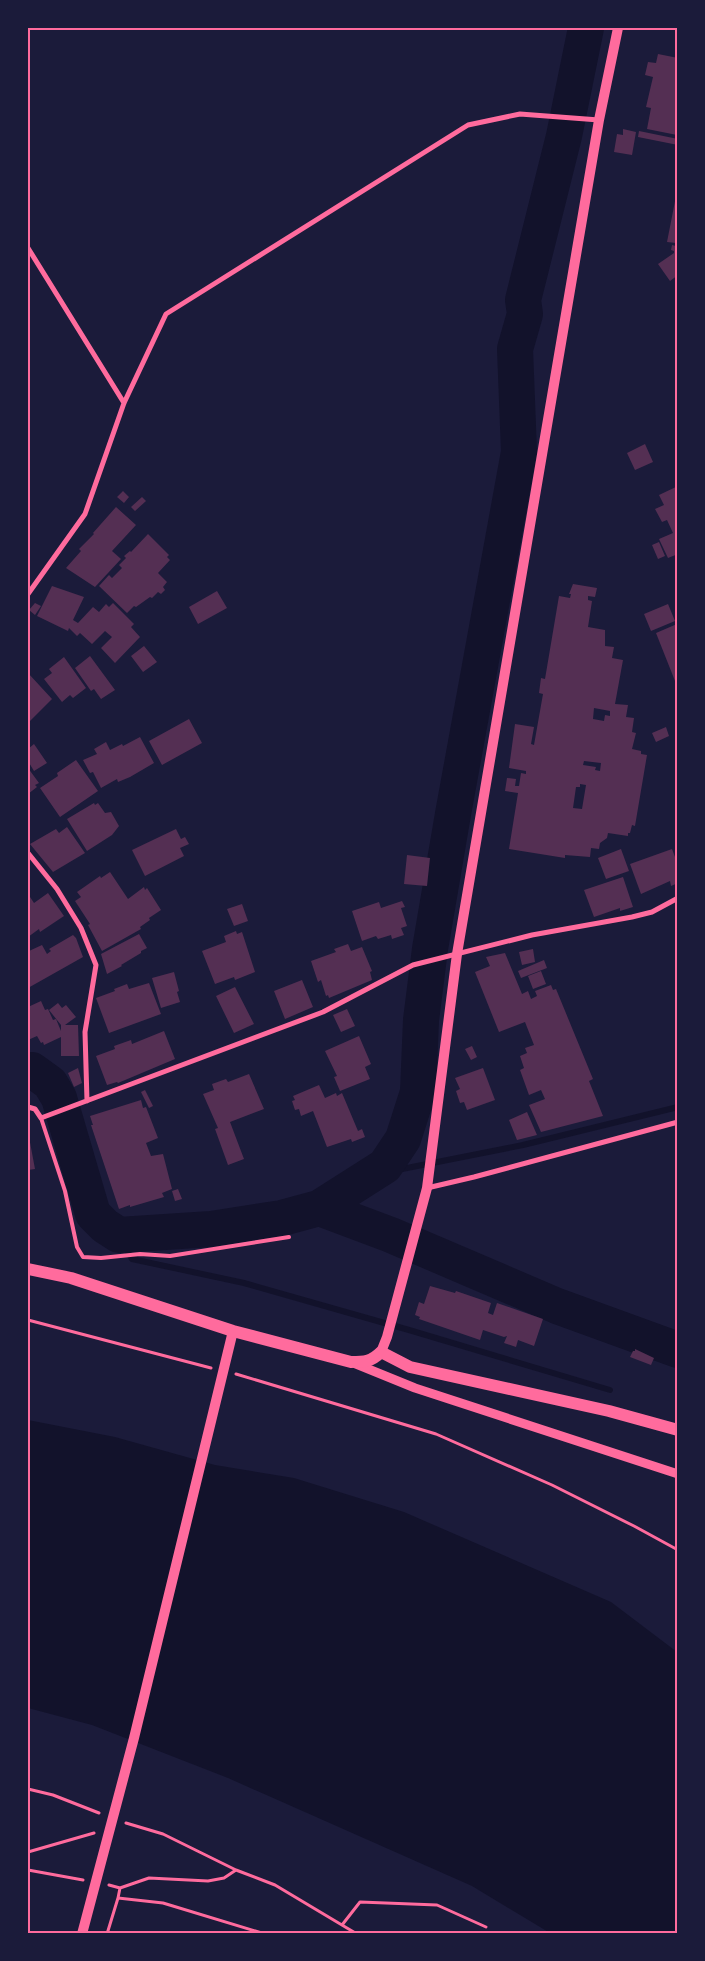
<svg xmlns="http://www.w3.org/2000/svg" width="705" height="1961" font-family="'Noto Sans',sans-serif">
<rect width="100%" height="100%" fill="#1b1b3a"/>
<path fill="#12122b" d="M28 1420 115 1437 215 1465 294 1478 404 1512 611 1602 677 1652V1933H550L472 1886 228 1778 92 1725 28 1708Z"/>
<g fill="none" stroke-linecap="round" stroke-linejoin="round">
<path stroke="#12122b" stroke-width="6" d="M385 1166 397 1170 523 1145 678 1107
M119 1235 132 1259 244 1283 409 1330 610 1390"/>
<path stroke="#12122b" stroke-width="36" d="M28 1070H32L50 1083 59 1098 93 1214 105 1226 119 1235 211 1229 282 1218 319 1208 385 1166 403 1139 418 1092 421 1020 430 949 453 814 519 452 515 349 525 314 523 300 564 136 586 28
M319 1208 391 1235 557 1306 678 1350"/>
</g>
<path fill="#542f53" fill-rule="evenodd" d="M658 54 678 58 677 135 647 129 651 108 646 107 653 77 645 75 648 62 656 63Z
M623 129 636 132 632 155 614 152 617 134 623 135Z
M639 131 678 139V145L638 137Z
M677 191 678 275 670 281 658 264 674 253V251L671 250 672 245 676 246V243L667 242Z
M645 444 653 462 635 470 627 453Z
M678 486V554L668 558 659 539 673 533 667 520 662 522 655 509 664 505 659 495Z
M123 491 129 497 124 503 117 497Z
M142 497 146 501 135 511 131 507Z
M116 507 136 525 112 551 121 559 95 587 66 568 81 551 79 549 94 534 93 533Z
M148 534 169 555 167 557 170 560 158 573 167 582 163 587 165 590 161 594 158 592 152 598 150 597 136 607 134 606 127 613 99 586 109 575 112 578 122 568 119 565 126 558 124 556 130 551 131 552Z
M659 542 665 556 658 559 652 545Z
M573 584 597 588 595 597 588 596V600L592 601 588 627 605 630V646L614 647 612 658 623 660 615 704 628 705 626 717 634 718 632 732 636 733 632 749 641 751V754L647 755 635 826 632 825 630 833H628V836L608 833 607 838 600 843 599 849 591 848 590 857 565 855V858L509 849 518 793 505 791 507 778 516 779 515 786H519L521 773 526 774V771L509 768 515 724 534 727 531 744 534 745 543 694 539 693 541 678 545 679 559 596 570 598 571 594H569ZM594 708 610 711V716L605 715 604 721 593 719ZM584 761 601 763 600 771 595 770 596 767 583 765ZM580 784 586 785 582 809 573 808 576 787H580Z
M52 586 84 597 73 620 78 623 93 607 99 612 106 604 109 607 113 603 134 624 131 627 140 637 115 663 101 648 112 637 105 631 92 644 80 633 77 636 69 628 68 631 37 616Z
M217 591 227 608 198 624 189 607Z
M35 603 41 606 35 615 29 610Z
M668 604 675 621 651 631 644 614Z
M677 624 678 626 677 686 656 633Z
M144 646 157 662 143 672 131 656Z
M90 656 115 690 101 699 94 689 91 691 75 668Z
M64 657 86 688 73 698 70 695 62 702 44 679 52 673 49 669Z
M28 673 52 699 28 723Z
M189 719 202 743 162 765 149 741Z
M666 727 669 736 656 742 652 733Z
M140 737 154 763 130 777 118 782 117 779 101 788 93 772 90 773 83 760 97 754 94 749 106 742 110 750 122 744 123 746Z
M34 744 47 763 34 771 28 761V749Z
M76 760 98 791 60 817 40 788 58 776 57 773Z
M28 768 39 783 35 785 37 787 28 794Z
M94 803 95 805 98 803 105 813 111 812 119 826 112 835 87 851 67 819Z
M67 827 85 853 53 872 30 844 56 829 59 833Z
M176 829 181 839 185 837 189 844 180 848 184 856 145 876 132 850Z
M621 849 629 871 606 879 598 858Z
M672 849 678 865V883L671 886 670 881 641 894 630 864Z
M407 855 430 858 427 886 404 884Z
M110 872 128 899 144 887 145 890 147 888 161 910 149 918 150 920 140 927 141 929 102 951 88 925 90 924 75 901 81 897 77 892 100 876 101 878Z
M623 877 633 907 620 911V908L594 917 584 890Z
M48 893 64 916 40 932 39 929 28 937V899L30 897 34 903Z
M402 901 405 907 401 908 407 926 401 928 404 935 392 939 391 935 378 939 376 936 362 941 352 911 379 902 381 908Z
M242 904 248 921 234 926 227 909Z
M236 931 237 934 242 932 255 972 235 980 234 977 215 984 202 951 226 942 224 936Z
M139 934 147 948 141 951V953L121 965 122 966 107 974 101 954Z
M73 935 76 938 83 957 28 988V947L29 951 42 945 47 954 51 951 49 949Z
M348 944 351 951 362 947 372 971 370 972 372 980 329 998 328 995 326 996 321 980 318 982 311 961 336 952 334 949Z
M533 949 535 962 522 965 519 952Z
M505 953 522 994 528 991 531 999 537 996 535 991 551 985 553 990 556 989 593 1079 589 1081 603 1116 541 1132 529 1105 545 1099 541 1090 529 1095 520 1070 524 1068 520 1056 527 1053 525 1048 534 1045 525 1022 499 1032 475 972 490 966 486 957Z
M544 960 547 968 521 978 518 971Z
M541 971 546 984 533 989 528 976Z
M174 972 179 991 177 992 180 1002 161 1008 152 978Z
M302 980 313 1007 285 1019 274 991Z
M149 983 161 1014 109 1033 96 998 115 991 114 989 127 984 129 989Z
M235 987 254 1024 234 1033 216 996Z
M41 1001 45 1010 48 1009 53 1020 56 1019 61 1031V1025L49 1010 58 1003 62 1008 66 1005 76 1017 65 1025H78L79 1056H61V1037L44 1045 43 1042 41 1043 37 1036 28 1040V1007Z
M347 1009 355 1026 341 1032 333 1015Z
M164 1031 175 1059 118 1083 117 1082 107 1085 96 1056 115 1049 114 1046 131 1040 132 1044Z
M359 1036 371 1064 365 1067 370 1079 340 1091 334 1077 337 1076 325 1051Z
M472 1046 477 1057 471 1060 465 1049Z
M78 1068 82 1083 74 1087 68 1073Z
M483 1068 495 1100 467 1110 464 1102 460 1103 456 1091 460 1089 455 1078Z
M249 1074 264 1109 230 1122 244 1159 228 1165 215 1129 218 1128 203 1094 214 1090 212 1084 226 1079 228 1082Z
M319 1085 325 1098 336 1093 337 1096 342 1093 358 1131 362 1129 365 1137 352 1142 351 1139 327 1147 313 1111 301 1116 299 1109 295 1110 292 1101 295 1100 293 1096Z
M145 1090 153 1106 149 1108 141 1092Z
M141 1100 143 1108 146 1107 158 1138 146 1143 151 1156 163 1154 172 1189 162 1193 164 1197 130 1207V1205L119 1209 91 1125H93L90 1116Z
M527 1112 537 1135 517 1140 509 1120Z
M29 1137 35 1169 28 1170V1138Z
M178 1189 182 1199 175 1201 172 1191Z
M430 1286 455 1293 456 1291 491 1303 488 1313 493 1315 497 1303 543 1319 534 1346 518 1340 516 1347 504 1343 507 1336 504 1337 483 1330 480 1340 419 1319 420 1317 415 1315 419 1302 424 1304Z
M635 1349 654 1358 651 1365 630 1357 633 1351H635Z"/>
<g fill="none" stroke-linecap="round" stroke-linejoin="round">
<path stroke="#ff6b9d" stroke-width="3" d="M28 1320 211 1368
M236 1374 436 1434 552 1485 634 1526 678 1550
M28 1789 53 1795 99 1813
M126 1823 163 1834 236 1870 275 1885 357 1934
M28 1852 94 1833
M28 1870 83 1880
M109 1885 120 1888 118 1898
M120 1888 149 1878 208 1881 224 1878 236 1870
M342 1925 360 1902 437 1905 486 1927
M107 1934 118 1898 163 1903 265 1934"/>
<path stroke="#ff6b9d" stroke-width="4" d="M41 1118 65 1191 77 1247 83 1257 101 1258 140 1254 170 1256 289 1237"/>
<path stroke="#ff6b9d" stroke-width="5" d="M28 248 124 403
M28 594 85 514 124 403 166 314 468 125 520 114 599 120
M28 853 57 889 81 928 96 965 85 1032 87 1101
M28 1107 35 1109 41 1118 323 1012 413 965 532 935 632 917 652 912 678 898
M427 1188 474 1177 678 1122"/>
<path stroke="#ff6b9d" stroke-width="9" d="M356 1364 415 1388 678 1474"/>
<path stroke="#ff6b9d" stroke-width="10" d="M381 1352 387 1337 427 1188 457 954 599 120 618 28
M82 1934 134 1738 233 1331"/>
<path stroke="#ff6b9d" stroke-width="12" d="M28 1269 71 1278 233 1331 351 1362C364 1362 371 1362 381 1352L410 1367 609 1411 678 1430"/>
</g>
<rect width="705" height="1961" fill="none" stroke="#1b1b3a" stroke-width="58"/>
<rect x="29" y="29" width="647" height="1903" fill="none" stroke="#ff6b9d" stroke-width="2"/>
</svg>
